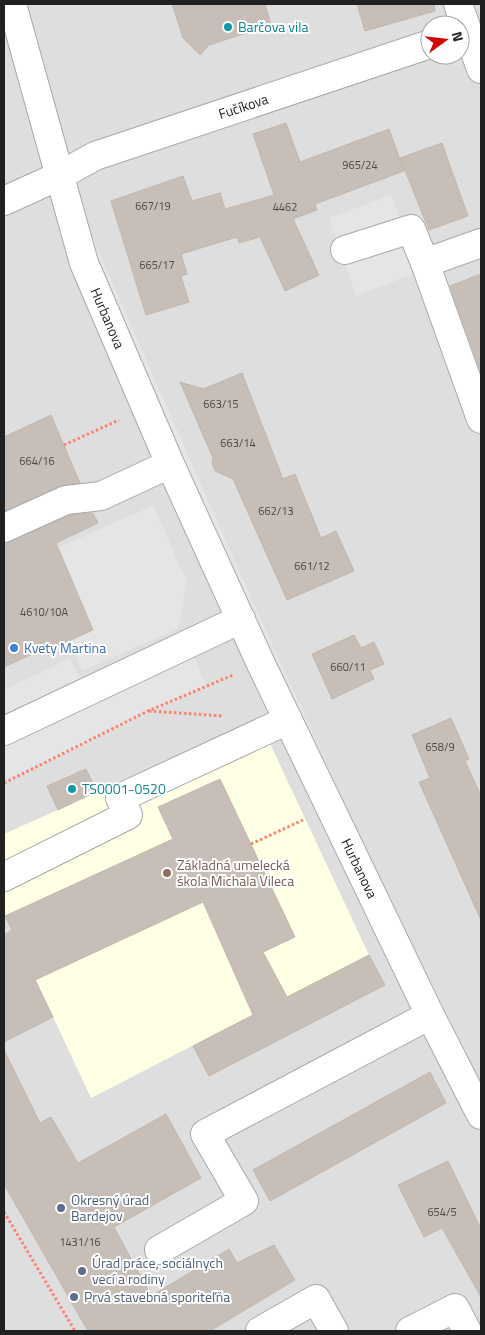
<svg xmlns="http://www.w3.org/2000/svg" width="485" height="1335" font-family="'Titillium Web',sans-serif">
<rect width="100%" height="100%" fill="#f2efe8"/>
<path fill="#dfdede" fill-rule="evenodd" d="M4 4H481V1331H4ZM430 25H460V55H430Z"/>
<path fill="#feffe4" d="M259 720 369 955 91 1098 4 912V834Z"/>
<path fill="#e5e5e5" d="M391 195 419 272 356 296 329 218Z
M94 241 245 584 354 824 481 1083V1108L435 1018 85 244Z
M153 505 187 582 178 629 82 671 32 560Z
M189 644 206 686 4 783V731Z
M70 658 80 679 4 715V690Z"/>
<path fill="#c7beb7" stroke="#c4b6aa" d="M172 4H265L271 25 209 45 200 55 183 38Z
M357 4H434L435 11 365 31Z
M286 123 300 162 389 129 404 171 315 204 317 210 293 219 319 275 285 291 260 237 239 243 237 237 181 254 187 274 181 276 189 302 146 315 111 201 183 176 192 201 220 193 225 209 274 195 253 134Z
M442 143 468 216 429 230 400 158Z
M481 274V372L450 286Z
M242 373 283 479 295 474 321 538 336 531 354 571 287 600 233 479 215 471 212 463 213 458 180 382 203 389Z
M51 415 80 483 60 486 4 511V437Z
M93 513 98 523 56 543 93 630 40 654 39 651 4 667V543L70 515Z
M354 635 361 648 374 642 384 664 370 670 374 679 332 699 312 654Z
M451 718 469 759 465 761 481 796V920L419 782 430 778 412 735Z
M86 769 97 791 58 810 47 786Z
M220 779 295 937 263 952 287 997 369 955 385 985 209 1076 193 1046 253 1015 203 902 35 980 53 1017 4 1042V935L12 930 5 916 173 839 158 807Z
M4 1050 40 1123 51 1117 78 1163 166 1114 201 1178 114 1227 151 1296 229 1249 237 1263 274 1245 295 1280 210 1331H88L4 1184Z
M430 1072 446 1103 270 1201 253 1170Z
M448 1161 481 1229V1297L442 1228 424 1237 398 1185Z"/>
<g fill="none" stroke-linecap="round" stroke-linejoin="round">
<defs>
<g id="minor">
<path id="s1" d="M12 4 84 263 170 464 261 664 430 1015 481 1115"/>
<path d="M458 4 481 69"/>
<path id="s2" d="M4 201 59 176 95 156 430 44"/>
<path d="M345 250 411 229 425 263 481 243"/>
<path d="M425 263 481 419"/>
<path d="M4 528 66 500 101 496 170 464"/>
<path d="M4 731 241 619"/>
<path d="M4 877 128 815 120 798 288 720"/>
<path d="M159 1250 244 1201 205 1134 430 1015"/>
<path d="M260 1331 316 1299 334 1331"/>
<path d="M410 1331 455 1308 467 1331"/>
</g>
</defs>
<use href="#minor" stroke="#a8a8a8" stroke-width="30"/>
<path stroke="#fc816e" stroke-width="3" stroke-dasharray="2.5 2.5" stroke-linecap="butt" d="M64 445 119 420
M149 711 223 716
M4 783 148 711 233 675
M251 844 303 820
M4 1212 75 1331"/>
<use href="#minor" stroke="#fff" stroke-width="28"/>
</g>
<g fill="#0f9aa8" stroke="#fff" stroke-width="2">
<circle cx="228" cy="27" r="5"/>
<circle cx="72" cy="789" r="5"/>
</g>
<circle fill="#3f7fe0" stroke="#fff" stroke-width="2" cx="14" cy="648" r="5"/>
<circle fill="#8d6e63" stroke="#fff" stroke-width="2" cx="167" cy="873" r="5"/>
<g fill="#5c6f8a" stroke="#fff" stroke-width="2">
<circle cx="61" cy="1208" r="5"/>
<circle cx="82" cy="1271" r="5"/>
<circle cx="74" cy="1297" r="5"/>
</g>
<g text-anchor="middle" stroke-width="4" stroke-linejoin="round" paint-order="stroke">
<g font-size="11" fill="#4a4846">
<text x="360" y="169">965/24</text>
<text x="153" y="210">667/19</text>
<text x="285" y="211">4462</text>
<text x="157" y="269">665/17</text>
<text x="221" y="408">663/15</text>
<text x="238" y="447">663/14</text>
<text x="37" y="465">664/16</text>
<text x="276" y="515">662/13</text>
<text x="312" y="570">661/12</text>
<text x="44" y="616">4610/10A</text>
<text x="348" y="671">660/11</text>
<text x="440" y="751">658/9</text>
<text x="442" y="1216">654/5</text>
<text x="80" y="1246">1431/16</text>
</g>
<g font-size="14" fill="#0d838f" stroke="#fff" text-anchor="start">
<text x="238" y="32">Barčova vila</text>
<text x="82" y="794">TS0001-0520</text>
</g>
<g font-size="14" fill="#212121" stroke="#fff">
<text dy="5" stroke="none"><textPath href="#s2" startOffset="258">Fučíkova</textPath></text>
<text dy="5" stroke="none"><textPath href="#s1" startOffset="329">Hurbanova</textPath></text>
<text dy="5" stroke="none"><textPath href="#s1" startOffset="934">Hurbanova</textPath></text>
</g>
<g font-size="14" fill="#366cbe" stroke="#fff" text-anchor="start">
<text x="24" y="653">Kvety Martina</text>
</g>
<g font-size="14" fill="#785e54" stroke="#fff" text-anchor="start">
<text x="177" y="870">Základná umelecká<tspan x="177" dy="16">škola Michala Vileca</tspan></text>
</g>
<g font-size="14" fill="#4e5e75" stroke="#fff" text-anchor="start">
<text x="71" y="1205">Okresný úrad<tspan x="71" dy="16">Bardejov</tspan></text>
<text x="92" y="1268">Úrad práce, sociálnych<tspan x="92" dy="16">vecí a rodiny</tspan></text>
<text x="84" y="1302">Prvá stavebná sporiteľňa</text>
</g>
</g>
<rect width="485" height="1335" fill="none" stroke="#212121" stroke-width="10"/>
<g transform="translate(445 40) rotate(75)"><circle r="24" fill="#ffffff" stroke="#a6a6a6"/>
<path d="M0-4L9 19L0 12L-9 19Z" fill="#d30600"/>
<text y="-8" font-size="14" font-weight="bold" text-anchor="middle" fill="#212121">N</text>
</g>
</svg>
